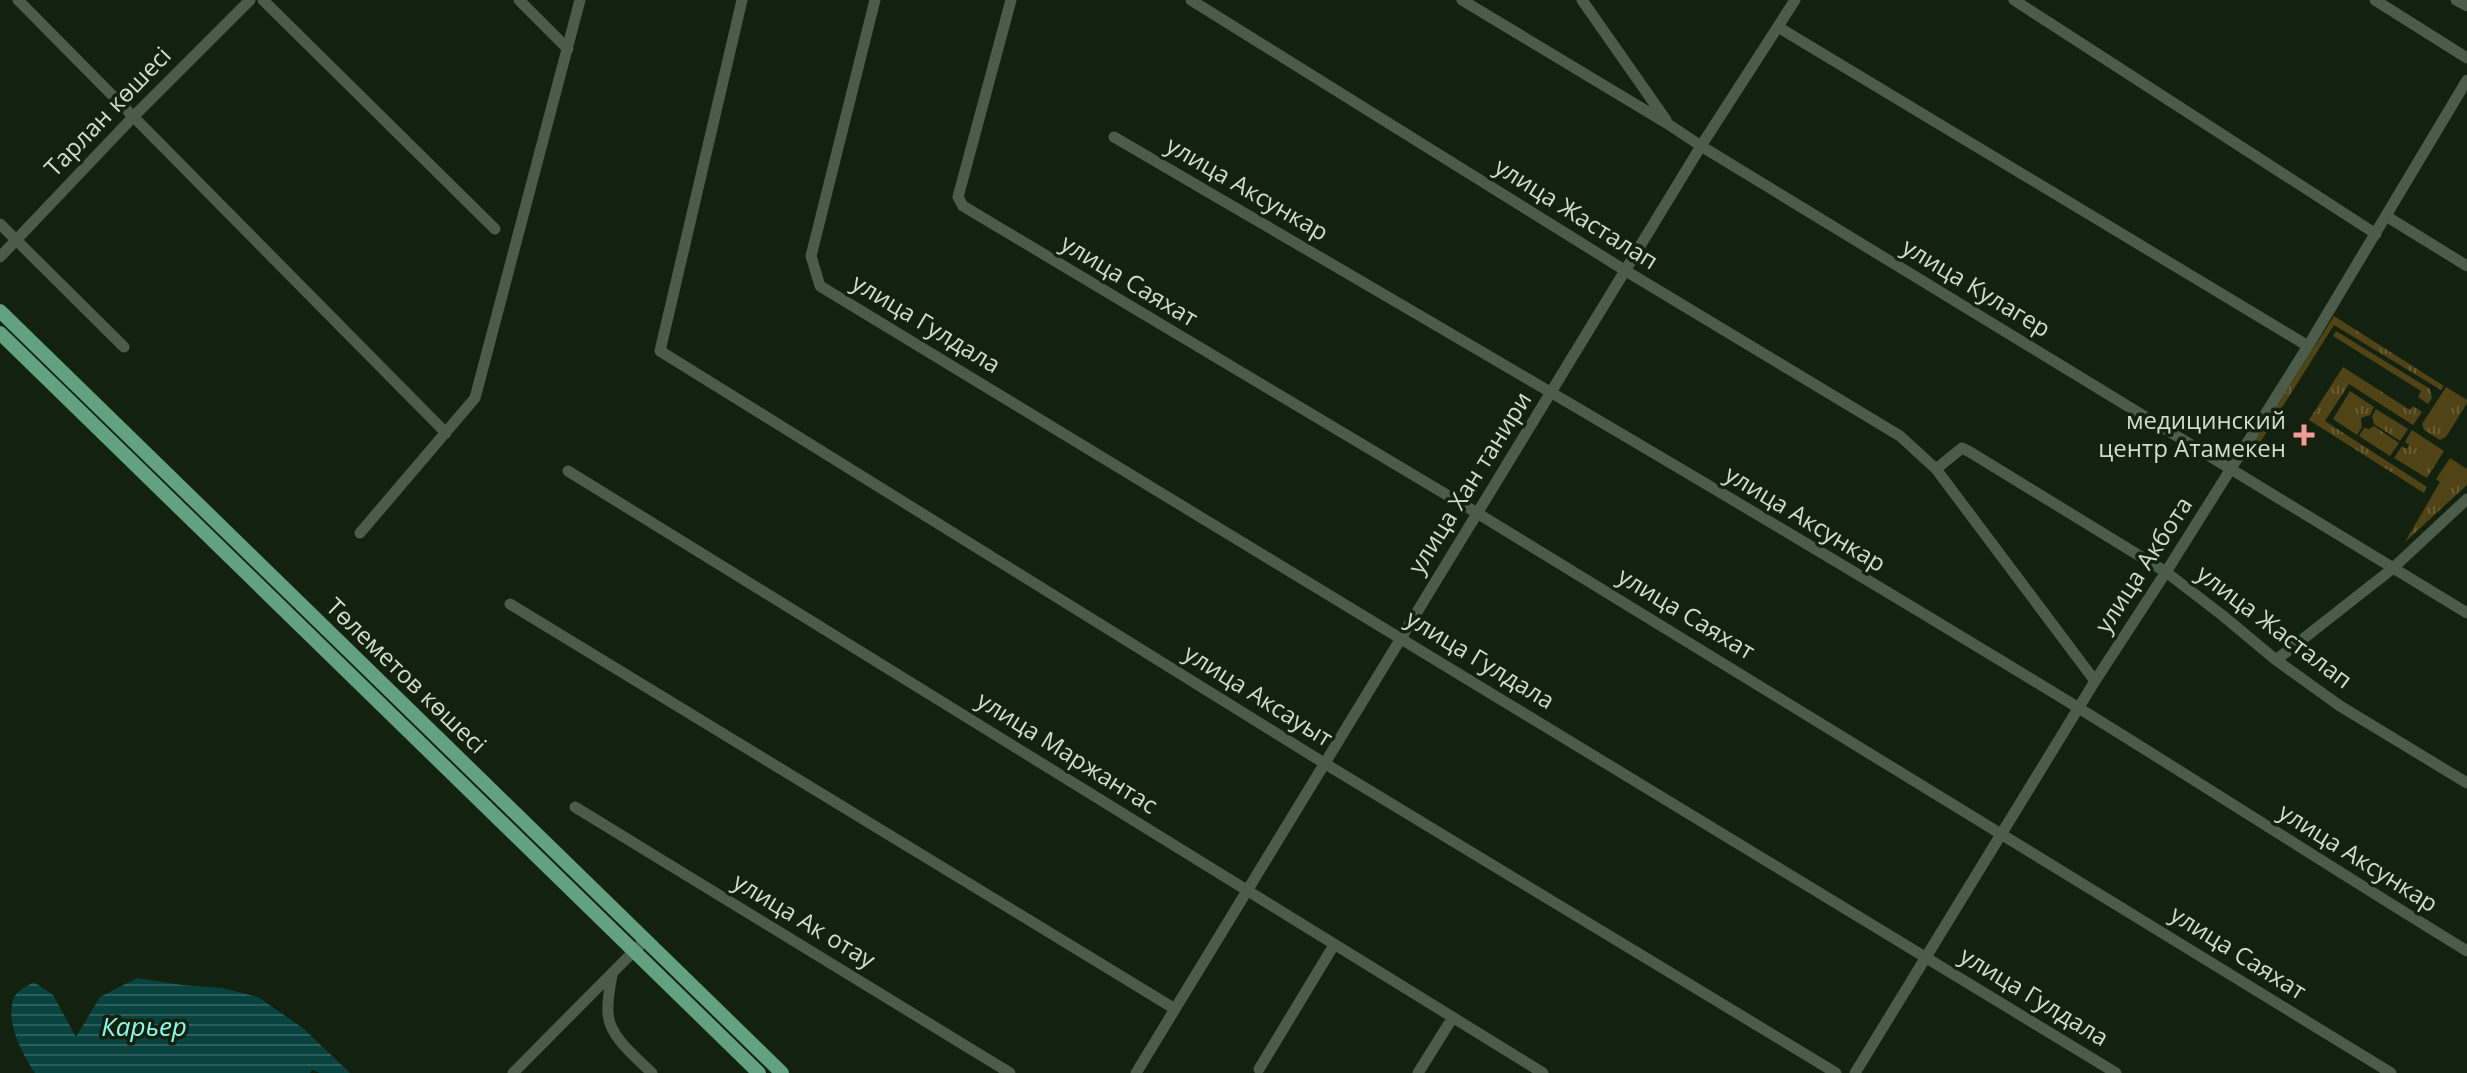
<svg xmlns="http://www.w3.org/2000/svg" width="2467" height="1073" font-family="'Open Sans',sans-serif">
<defs>
<pattern id="grass-tufts" width="24" height="20" patternUnits="userSpaceOnUse" patternTransform="scale(2)"><rect width="24" height="20" fill="#504315"/><path d="M3 7l-1-3M5 7V3M7 7l1-3M15 17l-1-3M17 17v-4M19 17l1-3" fill="none" stroke="#685e36"/></pattern>
<pattern id="water-rules" width="6" height="5" patternUnits="userSpaceOnUse" patternTransform="scale(2)"><rect width="6" height="5" fill="#08433f"/><path d="M0 2.5h6" fill="none" stroke="#2b5e5a"/></pattern>
</defs>
<rect width="100%" height="100%" fill="#12220f"/>
<path fill="url(#grass-tufts)" d="M2334 316 2444 386 2441 390 2334 325 2259 444 2254 442Z
M2336 331 2430 389 2432 398 2428 404 2418 397 2421 391 2333 336Z
M2343 367 2410 410 2413 406 2422 412 2413 425 2349 384 2325 421 2427 487 2424 493 2309 420Z
M2446 387 2467 400V403L2446 437 2440 440 2424 430 2422 424Z
M2350 391 2374 407 2370 415 2361 418 2362 427 2357 435 2333 419Z
M2376 409 2408 429 2400 441 2374 424 2372 416Z
M2374 426 2399 443 2390 456 2359 436 2364 428 2369 429Z
M2412 430 2444 451 2427 478 2394 458 2402 446 2407 449 2409 445 2405 442Z
M2450 458 2467 469V485L2405 542 2440 482 2436 479Z"/>
<path fill="url(#water-rules)" d="M137 978 182 985 222 988 258 997 304 1029 350 1073H320L312 1070 310 1073H35C22 1054 1 1014 17 993 21 989 29 985 34 982L53 995 76 1037 100 997Z"/>
<g fill="none" stroke-linecap="round" stroke-linejoin="round">
<path stroke="#4b5d48" stroke-width="11" d="M18 0 446 433
M263 0 495 229
M519 0 568 49
M742 0 660 351 1324 763 1836 1073
M875 0 811 256 820 286 2116 1073
M1011 0 958 197 963 206 1477 513 2391 1073
M1191 0 1626 271 1900 436 1936 469 2095 681
M1462 0 1668 124 1701 146 2467 613
M1582 0 1666 120
M2014 0 2376 234
M2375 0 2467 58
M2456 0 2467 6
M1778 27 2308 346
M1114 137C1436 325 1758 512 2077 707 2207 787 2336 871 2467 951
M2386 216 2467 266
M0 224 124 347
M0 257 133 117 250 0
M1936 469 1962 448 1970 452 2166 572 2222 615 2276 660 2340 706 2467 783
M568 471 1543 1073
M360 533 475 398 580 0
M510 604 1175 1009
M2276 660 2392 569 2467 499
M575 807 1010 1073
M612 975C610 987 607 1000 608 1013 609 1037 636 1057 652 1073
M1259 1069 1334 945
M513 1073 646 939
M1136 1073 1701 146 1795 0
M1418 1073 1453 1017
M1855 1073 2095 681 2166 572 2308 346 2467 80"/>
<path stroke="#62a181" stroke-width="14" d="M0 311 782 1073
M0 333 759 1073"/>
</g>
<path fill="#f59b97" stroke="#12220f" stroke-width="3" d="M2300 423h8v8h8v8h-8v8h-8v-8h-8v-8h8z"/>
<g text-anchor="middle" stroke-width="7" stroke-linejoin="round" paint-order="stroke">
<g font-size="24" fill="#d1dccf" stroke="#12220f">
<text transform="translate(108 112) rotate(-46)" y="8">Тарлан көшесі</text>
<text transform="translate(1247 189) rotate(30)" y="8">улица Аксункар</text>
<text transform="translate(1576 214) rotate(32)" y="8">улица Жасталап</text>
<text transform="translate(1129 281) rotate(31)" y="8">улица Саяхат</text>
<text transform="translate(1976 288) rotate(31)" y="8">улица Кулагер</text>
<text transform="translate(926 324) rotate(31)" y="8">улица Гулдала</text>
<text transform="translate(1470 483) rotate(-58)" y="8">улица Хан танири</text>
<text transform="translate(1805 519) rotate(31)" y="8">улица Аксункар</text>
<text transform="translate(2144 565) rotate(-57)" y="8">улица Акбота</text>
<text transform="translate(1686 614) rotate(31)" y="8">улица Саяхат</text>
<text transform="translate(2274 627) rotate(37)" y="8">улица Жасталап</text>
<text transform="translate(1480 660) rotate(31)" y="8">улица Гулдала</text>
<text transform="translate(406 676) rotate(44)" y="8">Төлеметов көшесі</text>
<text transform="translate(1258 696) rotate(32)" y="8">улица Аксауыт</text>
<text transform="translate(1067 753) rotate(32)" y="8">улица Маржантас</text>
<text transform="translate(2358 858) rotate(32)" y="8">улица Аксункар</text>
<text transform="translate(804 921) rotate(31)" y="8">улица Ак отау</text>
<text transform="translate(2238 953) rotate(32)" y="8">улица Саяхат</text>
<text transform="translate(2034 997) rotate(31)" y="8">улица Гулдала</text>
</g>
<g font-size="24" fill="#d1dccf" stroke="#12220f" text-anchor="end">
<text x="2286" y="429">медицинский<tspan x="2286" dy="28">центр Атамекен</tspan></text>
</g>
<g font-size="26" font-style="italic" fill="#8df8ee" stroke="#12220f">
<text x="144" y="1036">Карьер</text>
</g>
</g>
</svg>
